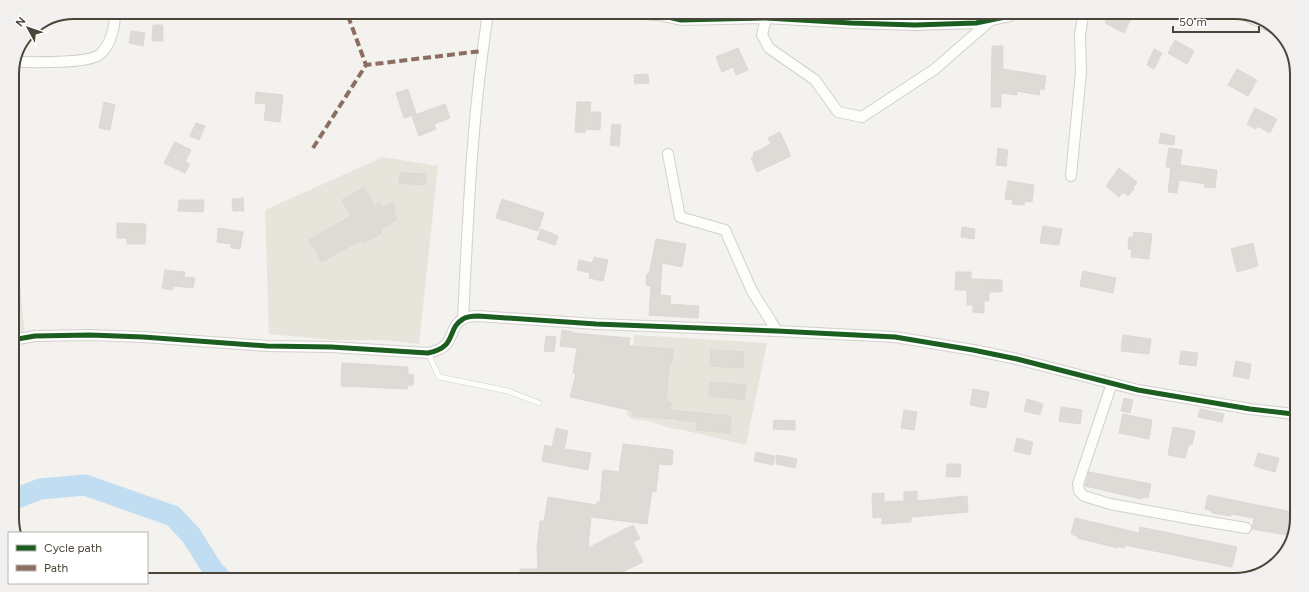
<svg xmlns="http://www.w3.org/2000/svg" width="1309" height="592" font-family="Figtree,sans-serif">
<rect width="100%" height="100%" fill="#f4f2ee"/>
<path fill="#e7e4dc" d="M383 157 438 166 419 344 384 340H332L269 334 265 210Z
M19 200 18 241 20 285 25 336 12 337V202Z
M634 335 767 343 746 445 687 431 670 428 648 421 632 419 627 414Z"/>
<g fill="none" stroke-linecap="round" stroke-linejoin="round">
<path stroke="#c0ddf1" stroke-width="21" d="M12 500 40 489 85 485 173 516 191 535 213 570 219 576"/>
</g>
<path fill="#dedbd6" stroke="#dcd9d4" d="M1109 16H1126L1131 19 1124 33 1105 23Z
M153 25H163V41H152Z
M131 31 145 33 143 46 129 43Z
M1175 40 1194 51 1187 64 1168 53Z
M992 46H1003V69L1046 76 1044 90 1040 89 1039 95 1017 91V95L1001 93V107H991Z
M738 48 748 70 736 75 733 67 722 72 716 57Z
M1154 49 1162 53 1154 69 1147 65Z
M1237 69 1257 80 1248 96 1228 85Z
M648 74 649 83 635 84 634 75Z
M408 89 416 114 404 118 396 93Z
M256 92 283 95 280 122 264 120 266 104 255 103Z
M104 102 115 105 110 130 99 128Z
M577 102H591L590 112H601L600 130 586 129 585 133 575 132Z
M445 104 450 118 434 124 436 129 419 136 412 116Z
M1255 108 1277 119 1270 133 1257 126 1256 129 1247 124Z
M196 123 205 126 199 140 190 136Z
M612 124 621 125 619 146 610 145Z
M780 132 791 156 757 172 751 158 754 156 753 153 771 144 768 138Z
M1161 133 1175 136 1174 145 1159 143Z
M175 142 191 150 185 162 190 164 185 173 164 163Z
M998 148 1008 150 1006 166 996 165Z
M1169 148 1182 150 1180 165 1217 170 1215 188 1204 187 1205 184 1179 180 1177 193 1168 192 1171 167H1166Z
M1119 168 1137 182 1133 188 1134 189 1128 196 1123 192 1119 197 1106 186Z
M400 173 426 174 425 185 399 183Z
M1008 181 1034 185 1032 202 1025 201 1024 205 1012 204 1013 200 1005 199Z
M364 187 374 206 379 203 382 208 392 202 396 211 393 213 397 219 380 230 382 233 364 243 361 240 322 262 309 240 351 216 342 200Z
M243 198 244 211H233L232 199Z
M502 199 544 213 538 231 496 218Z
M179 200H204L203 212 178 211Z
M117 223 146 224 145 244H127V238H117Z
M1043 226 1062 229 1059 245 1040 243Z
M962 227 975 229 974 239 961 237Z
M218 228 243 232 240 249 231 248V244L217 242Z
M541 229 558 236 555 245 537 239Z
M1134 232 1152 234 1149 259 1131 257 1132 250 1128 249 1129 237H1133Z
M656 239 686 244 682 267 662 263 660 295 671 296 670 304 699 306 698 318 649 315 651 286 646 285 647 274H649Z
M1253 243 1258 266 1237 272 1231 249Z
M594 257 608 260 603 281 589 278 590 273 577 270 579 260 592 263Z
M165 270 185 272 184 277 195 278 193 288 173 286 172 290 162 288Z
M1083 271 1116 278 1113 293 1080 286Z
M956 272H971V279L1002 280V292H989V301H984V313L973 312V305H967V290H955Z
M562 330 573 332 572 333 630 338 629 346 673 349 672 363H669L666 402H671L670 410 731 416 730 433 696 430 697 422 677 420V419L633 416V411L570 397 576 374 573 373 577 348 560 346Z
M1123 335 1151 339 1149 354 1121 351Z
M546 336 556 337 554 352 544 351Z
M711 350 744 352 743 368 710 366Z
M1181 351 1198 353 1196 366 1179 364Z
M1236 361 1251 364 1249 379 1233 376Z
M342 363 408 367V374L414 375 413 385H408L407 389 341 386Z
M710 382 746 385 744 400 709 396Z
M973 389 989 392 986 408 970 405Z
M1124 398 1133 400 1130 413 1121 411Z
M1027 399 1043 404 1040 415 1024 411Z
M1061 407 1082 410 1080 424 1059 421Z
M1200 409 1224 414 1222 422 1198 417Z
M904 410 917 412 914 430 901 428Z
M1123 414 1152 420 1149 439 1119 433Z
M774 420 795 421V430L773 429Z
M1173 427 1195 431 1192 445 1189 444 1185 458 1168 455Z
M556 428 568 431 564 449 591 453 588 470 542 461 545 445 552 447Z
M1017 438 1033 442 1030 455 1014 451Z
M623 444 673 450 672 465 659 464 656 492 652 491 647 524 591 517 588 548 633 525 640 539 633 542 643 562 612 577H520V569H538L537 549 540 521H544L548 497 596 505 597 502H600L603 470 619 472Z
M756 452 775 456 773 465 754 461Z
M1258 453 1279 458 1275 472 1254 466Z
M777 455 797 459 795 468 776 464Z
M947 464H961L960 477H946Z
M1089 472 1151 484 1148 498 1143 497 1142 499 1085 486Z
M917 491V501L967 496 968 512 911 517V522L882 524V517L873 518 872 494 884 493V502L904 501V492Z
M1208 495 1292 512 1287 535 1252 529 1254 518 1231 514V516L1212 513V511L1205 509Z
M1075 518 1139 533 1140 527 1237 547 1232 567 1125 545 1124 548 1118 546V548L1077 538V536L1071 534Z"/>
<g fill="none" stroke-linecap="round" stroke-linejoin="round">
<defs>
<path id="lane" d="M428 353 439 377 508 391 539 403"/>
<path id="street" d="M645 14 656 15
M655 14 681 20 766 18 851 23 915 25 976 23 1010 16
M1249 17 1272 27
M766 18 762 35 769 48 815 80 838 112 862 117 935 69 991 20
M16 62C34 62 86 64 99 55 111 46 115 26 115 12
M668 154 680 217 725 230 752 291 777 331
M1071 176 1081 72 1080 35 1083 16
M463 319C468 217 472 115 488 14
M12 340 35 336 90 335 143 337 267 346 331 347 428 353C458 347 446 329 463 319 467 316 473 316 478 316L596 324 777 331 895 337 973 350 1017 359 1138 390 1250 409 1293 414
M1112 383 1078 484 1079 491 1084 496 1110 504 1192 519 1246 528"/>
</defs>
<use href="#lane" stroke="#d2d0cb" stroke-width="6"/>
<use href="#street" stroke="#d2d0cb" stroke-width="12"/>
<use href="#lane" stroke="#fdfdfc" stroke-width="5"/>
<use href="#street" stroke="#fdfdfc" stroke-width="10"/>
<path stroke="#8d6e63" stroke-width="4" stroke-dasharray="8 4" stroke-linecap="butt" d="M348 16 366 65
M313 148 366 65 482 51"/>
<defs>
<path id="cycleway" d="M655 14 681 20 766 18 851 23 915 25 976 23 1010 16
M12 340 35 336 90 335 143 337 267 346 331 347 428 353C458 347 446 329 463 319 467 316 473 316 478 316L596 324 777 331 895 337 973 350 1017 359 1138 390 1250 409 1293 414"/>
</defs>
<use href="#cycleway" stroke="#fff" stroke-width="8"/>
<use href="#cycleway" stroke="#1b5e20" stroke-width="5"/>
</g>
<path d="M0 0H1309V592H0ZM74 19H1235A55 55 0 0 1 1290 74V518A55 55 0 0 1 1235 573H74A55 55 0 0 1 19 518V74A55 55 0 0 1 74 19Z" fill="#f1f0ef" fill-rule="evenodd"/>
<path fill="none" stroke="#4b4439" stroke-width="2" d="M74 19H1235A55 55 0 0 1 1290 74V518A55 55 0 0 1 1235 573H74A55 55 0 0 1 19 518V74A55 55 0 0 1 74 19Z"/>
<rect x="8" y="532" width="140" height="52" fill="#ffffff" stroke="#b7b4b0"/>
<rect x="16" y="545" width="20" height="6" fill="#1b5e20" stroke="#b7b4b0"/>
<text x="44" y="552" font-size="12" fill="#4b4439">Cycle path</text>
<rect x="16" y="565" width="20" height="6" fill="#8d6e63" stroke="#b7b4b0"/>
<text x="44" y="572" font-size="12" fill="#4b4439">Path</text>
<g transform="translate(28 28) rotate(310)" stroke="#ffffff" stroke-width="3" paint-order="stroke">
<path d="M0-3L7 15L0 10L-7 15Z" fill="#4b4439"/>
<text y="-6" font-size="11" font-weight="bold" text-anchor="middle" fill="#4b4439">N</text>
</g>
<path d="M1173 26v6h86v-6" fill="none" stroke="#4b4439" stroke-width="2"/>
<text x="1179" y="26" font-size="12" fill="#4b4439" stroke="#ffffff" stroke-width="3" paint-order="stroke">50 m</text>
</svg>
